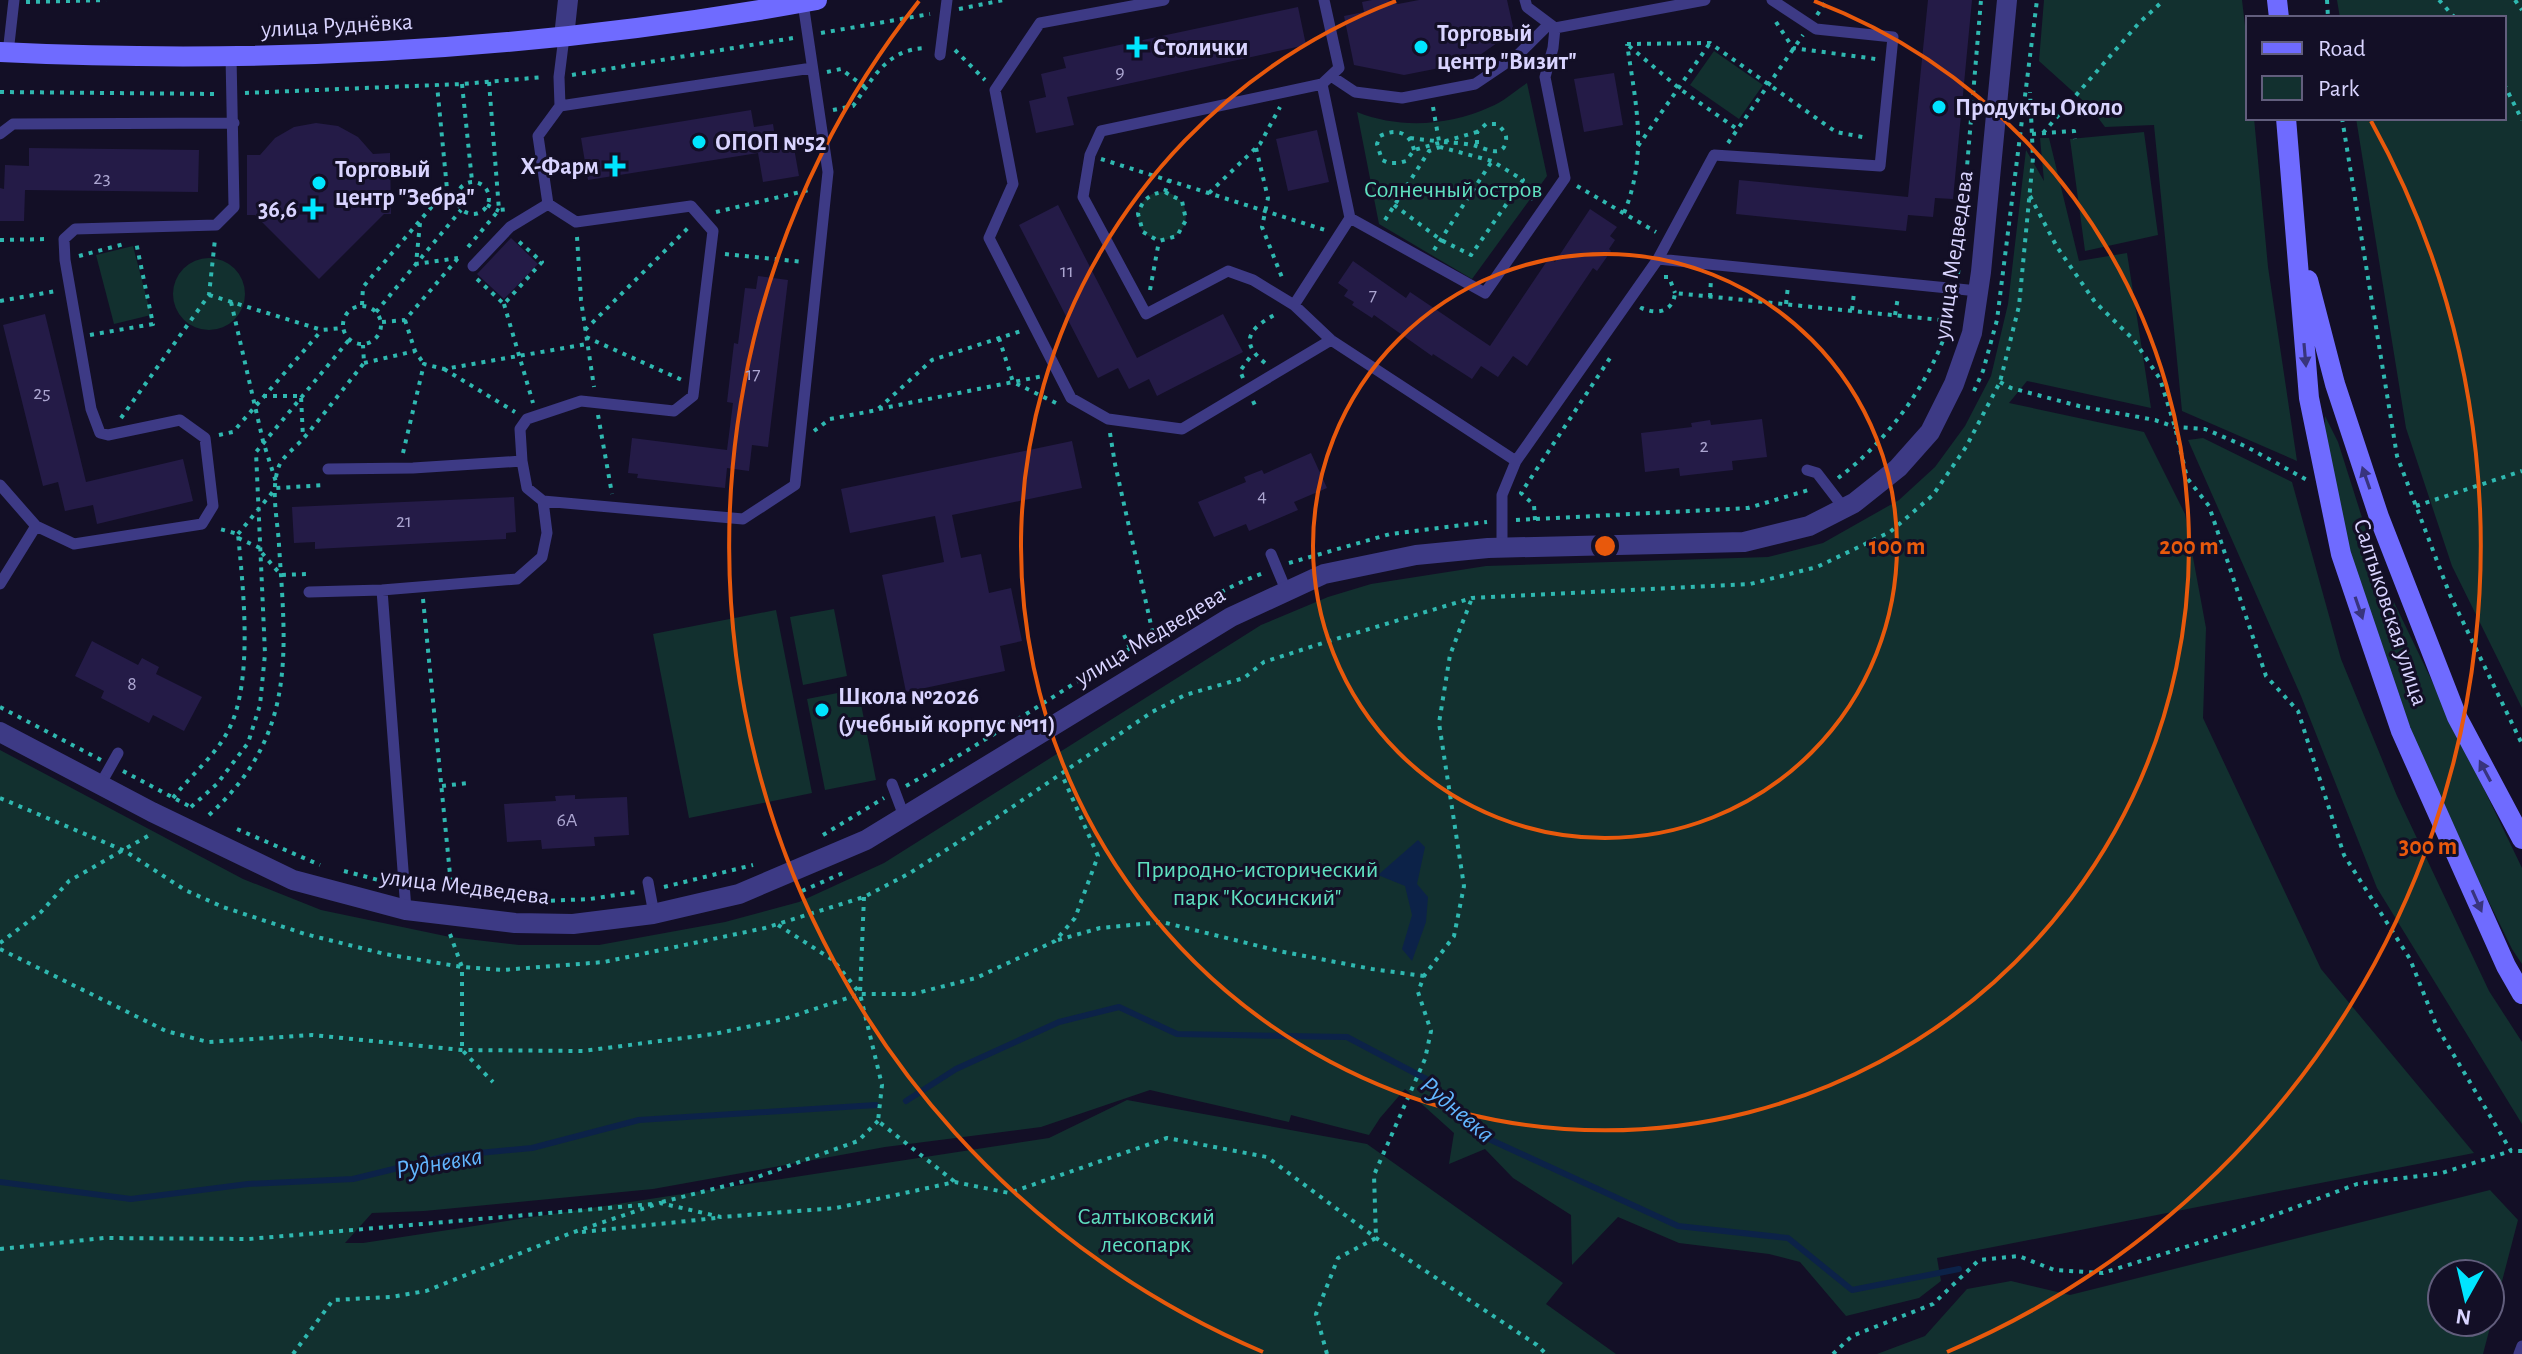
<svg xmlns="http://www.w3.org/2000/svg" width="2522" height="1354" font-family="'Alegreya Sans',sans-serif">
<rect width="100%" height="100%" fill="#130f26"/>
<path fill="#12302f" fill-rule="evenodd" d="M2044 0H2242L2248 51V118H2254L2268 267 2297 461 2182 411 2154 125 2105 127 2090 107 2039 61Z
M2337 0H2522V708L2452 566 2406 428 2356 118H2504V18H2340Z
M1714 51 1763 85 1739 119 1690 85Z
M1527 83 1547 176 1472 279 1379 224 1357 112C1399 129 1449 126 1490 107 1503 102 1515 91 1527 83Z
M2144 132 2158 235 2085 251 2070 139Z
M2040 138H2049L2079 261 2127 253 2151 408 2027 381 2009 403 2144 432 2185 514 2206 628 2203 718 2321 969 2474 1153 1937 1258 1941 1281 1919 1298 1846 1316 1800 1262 1769 1254 1679 1243 1618 1217 1572 1265 1571 1215 1513 1178 1485 1149 1449 1164 1454 1133 1405 1089 1380 1118 1369 1135 1291 1115 1289 1122 1150 1090 1041 1127 885 1147 653 1189 424 1211 372 1213 345 1243H363L1049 1138 1127 1100 1367 1144 1563 1283 1546 1304 1616 1354H0V750L243 879 321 910 450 937 519 945H599L725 922 799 902 884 863 1261 625 1328 597 1371 584 1486 566 1768 557 1823 543 1899 500 1935 467 1965 426 1991 376 2008 304 2026 150 2044 181Z
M1138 216a24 24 0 1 1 48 0a24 24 0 1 1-48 0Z
M133 246 151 315 114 324 96 255Z
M173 294a36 36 0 1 1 72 0a36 36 0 1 1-72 0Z
M2325 416 2338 442 2379 571 2522 868V964L2512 949 2438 798 2393 684 2348 560 2325 446Z
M2203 438 2292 482 2341 659 2397 796 2489 991 2522 1042V1124L2377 888 2301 696 2188 440Z
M834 609 847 676 803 685 790 617Z
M776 610 812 793 689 818 653 634Z
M858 689 876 780 825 790 807 699Z
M2490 1190 2518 1220 2483 1354H1877L1925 1336 1967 1289 2011 1281 2070 1295ZM2442 1274H2490V1322H2442Z"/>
<path fill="#0c2248" d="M1418 840 1425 847 1417 884 1428 897 1426 922 1412 961 1402 949 1412 915 1405 886 1378 875Z"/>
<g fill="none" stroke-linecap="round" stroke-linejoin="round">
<path stroke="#0c2248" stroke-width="6" d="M906 1101 956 1069 1059 1022 1119 1007 1177 1034 1347 1037 1428 1080 1491 1140 1678 1226 1788 1238 1852 1290 1959 1269
M0 1182 131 1199 248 1184 353 1179 447 1156 532 1148 639 1120 876 1105"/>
</g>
<path fill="#241b47" d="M1372 0H1388L1398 4 1419 0H1507L1514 31 1470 62 1404 75 1354 65 1344 16 1364 12 1362 2Z
M1928 0H1972L1953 199 1935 198 1933 217 1908 215 1906 231 1736 214 1739 180 1908 197Z
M1298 7 1306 45 1067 97 1074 125 1036 133 1029 101 1046 97 1041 74 1066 68 1063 57Z
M1614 73 1623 125 1584 132 1574 79Z
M751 110 754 127 773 124 777 150 794 148 799 176 763 182 758 153 588 180 581 138Z
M316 123 338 126 358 137 373 154 390 153 391 214H384L319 279 255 215H247V155H260L275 138 294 127Z
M1317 130 1329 182 1288 191 1276 139Z
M29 148 199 150 198 192 25 190 24 221H0V188L4 189 5 165 29 166Z
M1058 205 1137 358 1223 314 1243 352 1157 396 1149 379 1129 389 1118 368 1098 378 1019 225Z
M1590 209 1617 227 1610 236 1615 240 1609 249 1611 251 1597 271 1593 268 1527 366 1513 356 1498 377 1481 366 1472 379 1433 354 1432 356 1374 315 1372 318 1352 305 1354 302 1344 296 1348 290 1338 283 1353 261 1406 298 1410 292 1490 346 1549 258 1555 262Z
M511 238 538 264 504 299 477 274Z
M758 276 788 280 768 447 752 445 749 471 727 468 725 488 637 478 638 474 628 473 632 438 727 450 733 403 727 402 734 343 738 344 745 288 756 289Z
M45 314 86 482 183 459 193 501 97 524 93 505 65 511 58 482 43 486 3 325Z
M1762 419 1767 457 1732 461 1733 470 1680 476 1679 468 1645 472 1641 433 1692 427 1691 423 1710 420 1711 425Z
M1072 441 1082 488 952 515 961 558 981 554 989 593 1011 588 1022 641 1000 646 1005 671 906 692 882 575 944 562 935 516 850 533 841 489Z
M1311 453 1327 488 1294 502 1298 510 1249 531 1246 524 1214 537 1198 502 1246 482 1244 477 1262 470 1264 474Z
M514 497 516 532 506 533V539L315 549V542L294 543 292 507Z
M92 641 138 665 142 658 159 667 156 674 202 697 184 731 153 715 149 723 101 698 104 691 75 676Z
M575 795V799L627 797 629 835 594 837 595 846 542 849 541 840 507 842 504 804 556 801 555 796Z"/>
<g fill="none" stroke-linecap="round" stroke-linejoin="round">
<path stroke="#2fb8b0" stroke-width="4" stroke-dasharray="4 6" stroke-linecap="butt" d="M2327 0 2328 18
M2439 0 2455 18
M2515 0 2522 10
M26 2 106 0
M959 9 1004 0
M1817 15 1827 0
M1776 22 1793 48 1876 59
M821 33 930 14
M1627 44 1710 43 1836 132 1868 138
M1629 46 1680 89 1737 129
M955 50 985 80
M827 72 841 69 866 88
M572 75 793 38
M489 82 499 210
M462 84 472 181
M2504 84 2522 120
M0 92 216 94
M245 93 462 84 544 77
M1433 107 1440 147 1492 161 1523 180 1517 189 1533 199
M833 110 853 106C874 77 887 49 926 48
M2342 118 2397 456 2450 595 2522 744
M2043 133 2139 23 2164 0
M2032 134 2074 131 2075 139
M1410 138 1435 141
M1444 142C1454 143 1466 143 1476 146 1487 149 1504 159 1506 140 1507 133 1502 129 1497 124H1486L1477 132V146
M1728 143 1803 35
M1638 146 1710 43
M1256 148 1268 198 1262 227 1283 280
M1414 150C1410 132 1396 128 1380 136L1377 144 1382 160 1389 163H1399L1406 161 1414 150 1477 132
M1101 159 1325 230
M457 198a16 16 0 1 1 32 0a16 16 0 1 1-32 0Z
M1577 186 1656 232
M1165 192 1182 201 1186 220 1177 236 1159 241 1143 232 1138 214C1142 200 1150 193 1165 192L1169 180
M1209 193 1260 144 1280 107
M2030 196 2057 247 2095 302 2134 340 2160 379 2175 427 2187 478 2209 506 2266 676 2298 711 2344 855 2410 959 2437 1027 2511 1151H2522
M487 205 499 211
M1394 205 1441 240 1471 255 1517 189
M716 212 813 189
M1624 213C1648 154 1636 105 1627 44
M1385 220 1429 151 1440 147
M420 223 416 264 458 258
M577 237 581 300 594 387
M0 240 50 239
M468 247 499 210 510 209
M1434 250 1492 161
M725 254 804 262
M79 256 124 244
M1958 274 1981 0
M1664 277H1669L1675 293
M477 279 504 304 542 262 516 239
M1150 290 1159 241
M209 295 322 330 342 328
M1710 297 1711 279
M0 301 56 291
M231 302 263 441 276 482
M504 304 533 403
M1786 304 1788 286
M362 305 363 287 447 189 437 85
M343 325a19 19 0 1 1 38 0a19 19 0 1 1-38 0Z
M1641 310 1642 308C1657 315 1673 312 1675 293L1951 321
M1852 310 1854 293
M376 312 461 210
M1895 315 1898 297
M405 320 415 351
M382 322 405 320 459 257
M585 330 691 225
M90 335 153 324 136 242
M586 337 682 380
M999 338 1013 382 1056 403
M364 363 415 351 424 364
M1265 363C1236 340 1253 326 1278 313
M444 369 515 412
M1243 378 1240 371 1253 353
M2000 382 2011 388 2079 406 2155 420 2175 427 2205 429 2247 447 2307 480
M1974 391 1983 371 1997 320 2037 0
M263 396H301L303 438
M1253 401 1257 410
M879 409 1043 376
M598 415 612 494
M121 418 209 295 215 239
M814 431 830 419 877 410 932 360 1021 331
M1110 433 1115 464 1153 634
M219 435 233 432 322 330
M403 453 424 364 444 369 587 344
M1838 478C1891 439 1942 368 1954 302
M2416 506 2522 471
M1516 520 1748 508 1812 489
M1535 520 1534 505 1521 493 1610 358
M238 534 276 488 326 485
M238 538 260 548
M262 553 281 575 309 574V577
M1289 563 1390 534 1487 522
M423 599 452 895
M1124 635 1130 648
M0 707 101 760
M123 771 189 806
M442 786 468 783
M906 786C983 743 1057 694 1132 647 1175 620 1216 590 1266 572
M0 798 125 851 185 890 223 907 305 934 385 954 462 967 502 970 604 962 765 928 864 897 910 873 993 820 1152 712 1185 695 1244 678 1264 662 1326 642 1472 598 1750 584 1817 567 1890 532 1933 495 1966 447 2000 382 2019 306 2033 158 2030 92
M173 798C191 775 215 756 228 731 254 683 243 587 238 534L216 528
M191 807 217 784 248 743 260 705 265 654 256 452 349 340
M209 815C297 735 286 654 279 545 278 522 270 489 279 466 283 456 296 447 303 439 324 414 344 388 364 363L363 345
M237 829 320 865
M823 835 884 798
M344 871 390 883
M664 887 753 865
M802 891 845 872
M864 897 860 994 882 1085 878 1121 955 1182
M521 902 590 899 636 892
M778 925 833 960 859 992
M450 934 462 967V1050L493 1082
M1058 940 1100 928 1162 922 1279 951 1372 969 1424 976
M0 943 41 912 69 881 153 833
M0 949 166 1031 208 1042 312 1035 462 1050 583 1051 714 1034 784 1019 860 994H913L976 978 1055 941 1075 918 1098 856 1062 775
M662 1202 749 1180 858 1141 878 1121
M582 1232 716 1218
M0 1249 104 1238 249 1239 653 1204
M293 1354 333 1300 391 1297 426 1291 571 1233 660 1203 721 1217 836 1208 955 1182 1009 1193 1167 1138 1267 1157 1376 1238 1537 1345 1546 1354
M1327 1354 1316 1314 1338 1258 1376 1238 1374 1175 1425 1059 1431 1031 1418 992 1424 976 1454 936 1464 886 1439 723 1450 655 1472 598
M1833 1354 1852 1336 1933 1304 1979 1260 2019 1256 2054 1270 2103 1273 2211 1239 2357 1184 2442 1173 2511 1151"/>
<path stroke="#3d3a85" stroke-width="11" d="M1164 0 1040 23 995 90 1013 184 989 238 1071 398 1108 419 1182 429 1331 340
M1324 0 1339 68 1322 84 1101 131 1090 155 1083 197 1146 314 1228 271 1253 280 1294 305 1331 340 1516 461
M1525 0 1527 7 1555 28 1705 0
M8 53 14 0
M940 55 947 0
M1331 76 1355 92 1402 98 1475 84 1518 55 1549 24
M1322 84 1350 218 1485 293 1565 178 1545 77 1553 48 1555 28
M560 106 812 68
M0 134 13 124 234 123
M1658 259 1978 291
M473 266 510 227 548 204
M1294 305 1350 218
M328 469 413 468 522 461 520 429 527 419 581 401 674 411 693 396 713 231 691 206 576 222 548 204 538 136 560 106 559 77 564 37
M1807 470 1817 473 1844 508
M0 485 36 526
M543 501 743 519 795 485 828 172 803 3
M1502 547V495L1516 461 1658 259 1714 155 1880 166 1893 37 1816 29 1772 0
M1271 554 1286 590
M0 584 36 526 74 544 202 524 213 506 205 438 180 420 108 435 100 433 91 409 65 260 64 239 75 229 216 225 234 207 231 56
M382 590 406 910
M309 592 382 590 517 579 542 557 547 533 543 501 527 488 522 461
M892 784 904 816
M100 785 118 753
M648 882 654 914
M2519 1354 2522 1346"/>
<path stroke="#3d3a85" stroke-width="20" d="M564 37 568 0
M0 732 152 812 293 880 406 910 515 923 573 924 653 914 739 894 866 840 1231 617 1324 574 1416 555 1488 548 1744 542 1809 526 1854 503 1898 468 1930 432 1954 384 1972 333 1981 272 2007 0"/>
<path stroke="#6f6bff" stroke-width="20" d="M2277 0 2279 18
M0 52C272 65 549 49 817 0
M2286 118 2309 398 2341 554 2401 731 2506 966 2522 994
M2308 280 2335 384 2379 517 2457 717 2522 839"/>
</g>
<defs><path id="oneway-solid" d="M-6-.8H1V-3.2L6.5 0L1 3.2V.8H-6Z" transform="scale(2)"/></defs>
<g fill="#38347d">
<use href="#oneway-solid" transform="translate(2305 355) rotate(85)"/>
<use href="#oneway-solid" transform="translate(2366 478) rotate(-109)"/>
<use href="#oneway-solid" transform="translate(2359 608) rotate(71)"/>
<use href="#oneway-solid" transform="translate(2485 771) rotate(-118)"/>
<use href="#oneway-solid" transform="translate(2477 901) rotate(66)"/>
</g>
<g fill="none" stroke="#e8590c" stroke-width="4">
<circle cx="1605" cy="546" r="292"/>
<path d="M1814 1A584 584 0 1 1 1396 1"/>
<path d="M1263 1352A876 876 0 0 1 919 1M2371 121A876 876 0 0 1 1947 1352"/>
</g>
<g fill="#00e5ff" stroke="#130f26" stroke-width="3">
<path d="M1133 35h8v8h8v8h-8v8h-8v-8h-8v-8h8z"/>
<circle cx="1421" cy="47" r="8"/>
<circle cx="1939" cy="107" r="8"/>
<circle cx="699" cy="142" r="8"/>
<path d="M611 154h8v8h8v8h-8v8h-8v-8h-8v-8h8z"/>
<circle cx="319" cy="183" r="8"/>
<path d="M309 197h8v8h8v8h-8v8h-8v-8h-8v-8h8z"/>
<circle cx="822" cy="710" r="8"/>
</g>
<g text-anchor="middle" stroke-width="6" stroke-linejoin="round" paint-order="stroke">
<g font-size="20" fill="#aca6d1">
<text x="1120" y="78">9</text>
<text x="102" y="184">23</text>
<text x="1067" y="277">11</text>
<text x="1373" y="301">7</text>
<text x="753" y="380">17</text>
<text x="42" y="399">25</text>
<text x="1704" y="452">2</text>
<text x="1262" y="502">4</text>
<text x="404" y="527">21</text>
<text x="132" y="690">8</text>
<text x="567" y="826">6А</text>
</g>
<g font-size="24" fill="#d9d4ff" stroke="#130f26">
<text transform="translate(337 25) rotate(-3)" y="8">улица Руднёвка</text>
<text transform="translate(1953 255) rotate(-82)" y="8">улица Медведева</text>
<text transform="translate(2391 612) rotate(72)" y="8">Салтыковская улица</text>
<text transform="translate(1150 636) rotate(-31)" y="8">улица Медведева</text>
<text transform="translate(465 886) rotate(7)" y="8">улица Медведева</text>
</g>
<g font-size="24" font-weight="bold" fill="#d9d4ff" stroke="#130f26" text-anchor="start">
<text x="1437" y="41">Торговый<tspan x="1437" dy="28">центр "Визит"</tspan></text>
<text x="1153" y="55">Столички</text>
<text x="1955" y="115">Продукты Около</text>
<text x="715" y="150">ОПОП №52</text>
<text x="599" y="174" text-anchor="end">X-Фарм</text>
<text x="335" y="177">Торговый<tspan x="335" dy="28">центр "Зебра"</tspan></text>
<text x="297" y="217" text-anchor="end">36,6</text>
<text x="838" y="704">Школа №2026<tspan x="838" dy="28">(учебный корпус №11)</tspan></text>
</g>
<g font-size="24" fill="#5fe0c0" stroke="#130f26">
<text x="1453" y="197">Солнечный остров</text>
<text x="1257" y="877">Природно-исторический<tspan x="1257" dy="28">парк "Косинский"</tspan></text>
<text x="1146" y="1224">Салтыковский<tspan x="1146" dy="28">лесопарк</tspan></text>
</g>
<g font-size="26" font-style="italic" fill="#62b6ff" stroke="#130f26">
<text transform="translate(1458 1109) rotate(40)" y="9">Рудневка</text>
<text transform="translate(439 1162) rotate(-10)" y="9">Рудневка</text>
</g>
</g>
<circle cx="1605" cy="546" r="12" fill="#e8590c" stroke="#130f26" stroke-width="4"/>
<g font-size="24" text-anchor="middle" font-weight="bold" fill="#e8590c" stroke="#130f26" stroke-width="6" stroke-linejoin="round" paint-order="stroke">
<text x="1897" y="554">100 m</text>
<text x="2189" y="554">200 m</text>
<text x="2428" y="854">300 m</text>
</g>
<rect x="2246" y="16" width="260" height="104" fill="#130f26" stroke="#625e7d" stroke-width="2"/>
<rect x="2262" y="42" width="40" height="12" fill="#6f6bff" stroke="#625e7d" stroke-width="2"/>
<text x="2318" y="56" font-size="24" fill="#d9d4ff">Road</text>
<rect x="2262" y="76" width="40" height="24" fill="#12302f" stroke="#625e7d" stroke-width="2"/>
<text x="2318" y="96" font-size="24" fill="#d9d4ff">Park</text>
<g transform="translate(2466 1298) rotate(188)"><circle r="38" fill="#130f26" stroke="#625e7d" stroke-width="2"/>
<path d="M0-6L14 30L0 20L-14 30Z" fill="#00e5ff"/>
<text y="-12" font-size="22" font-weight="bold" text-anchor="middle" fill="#d9d4ff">N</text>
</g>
</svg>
